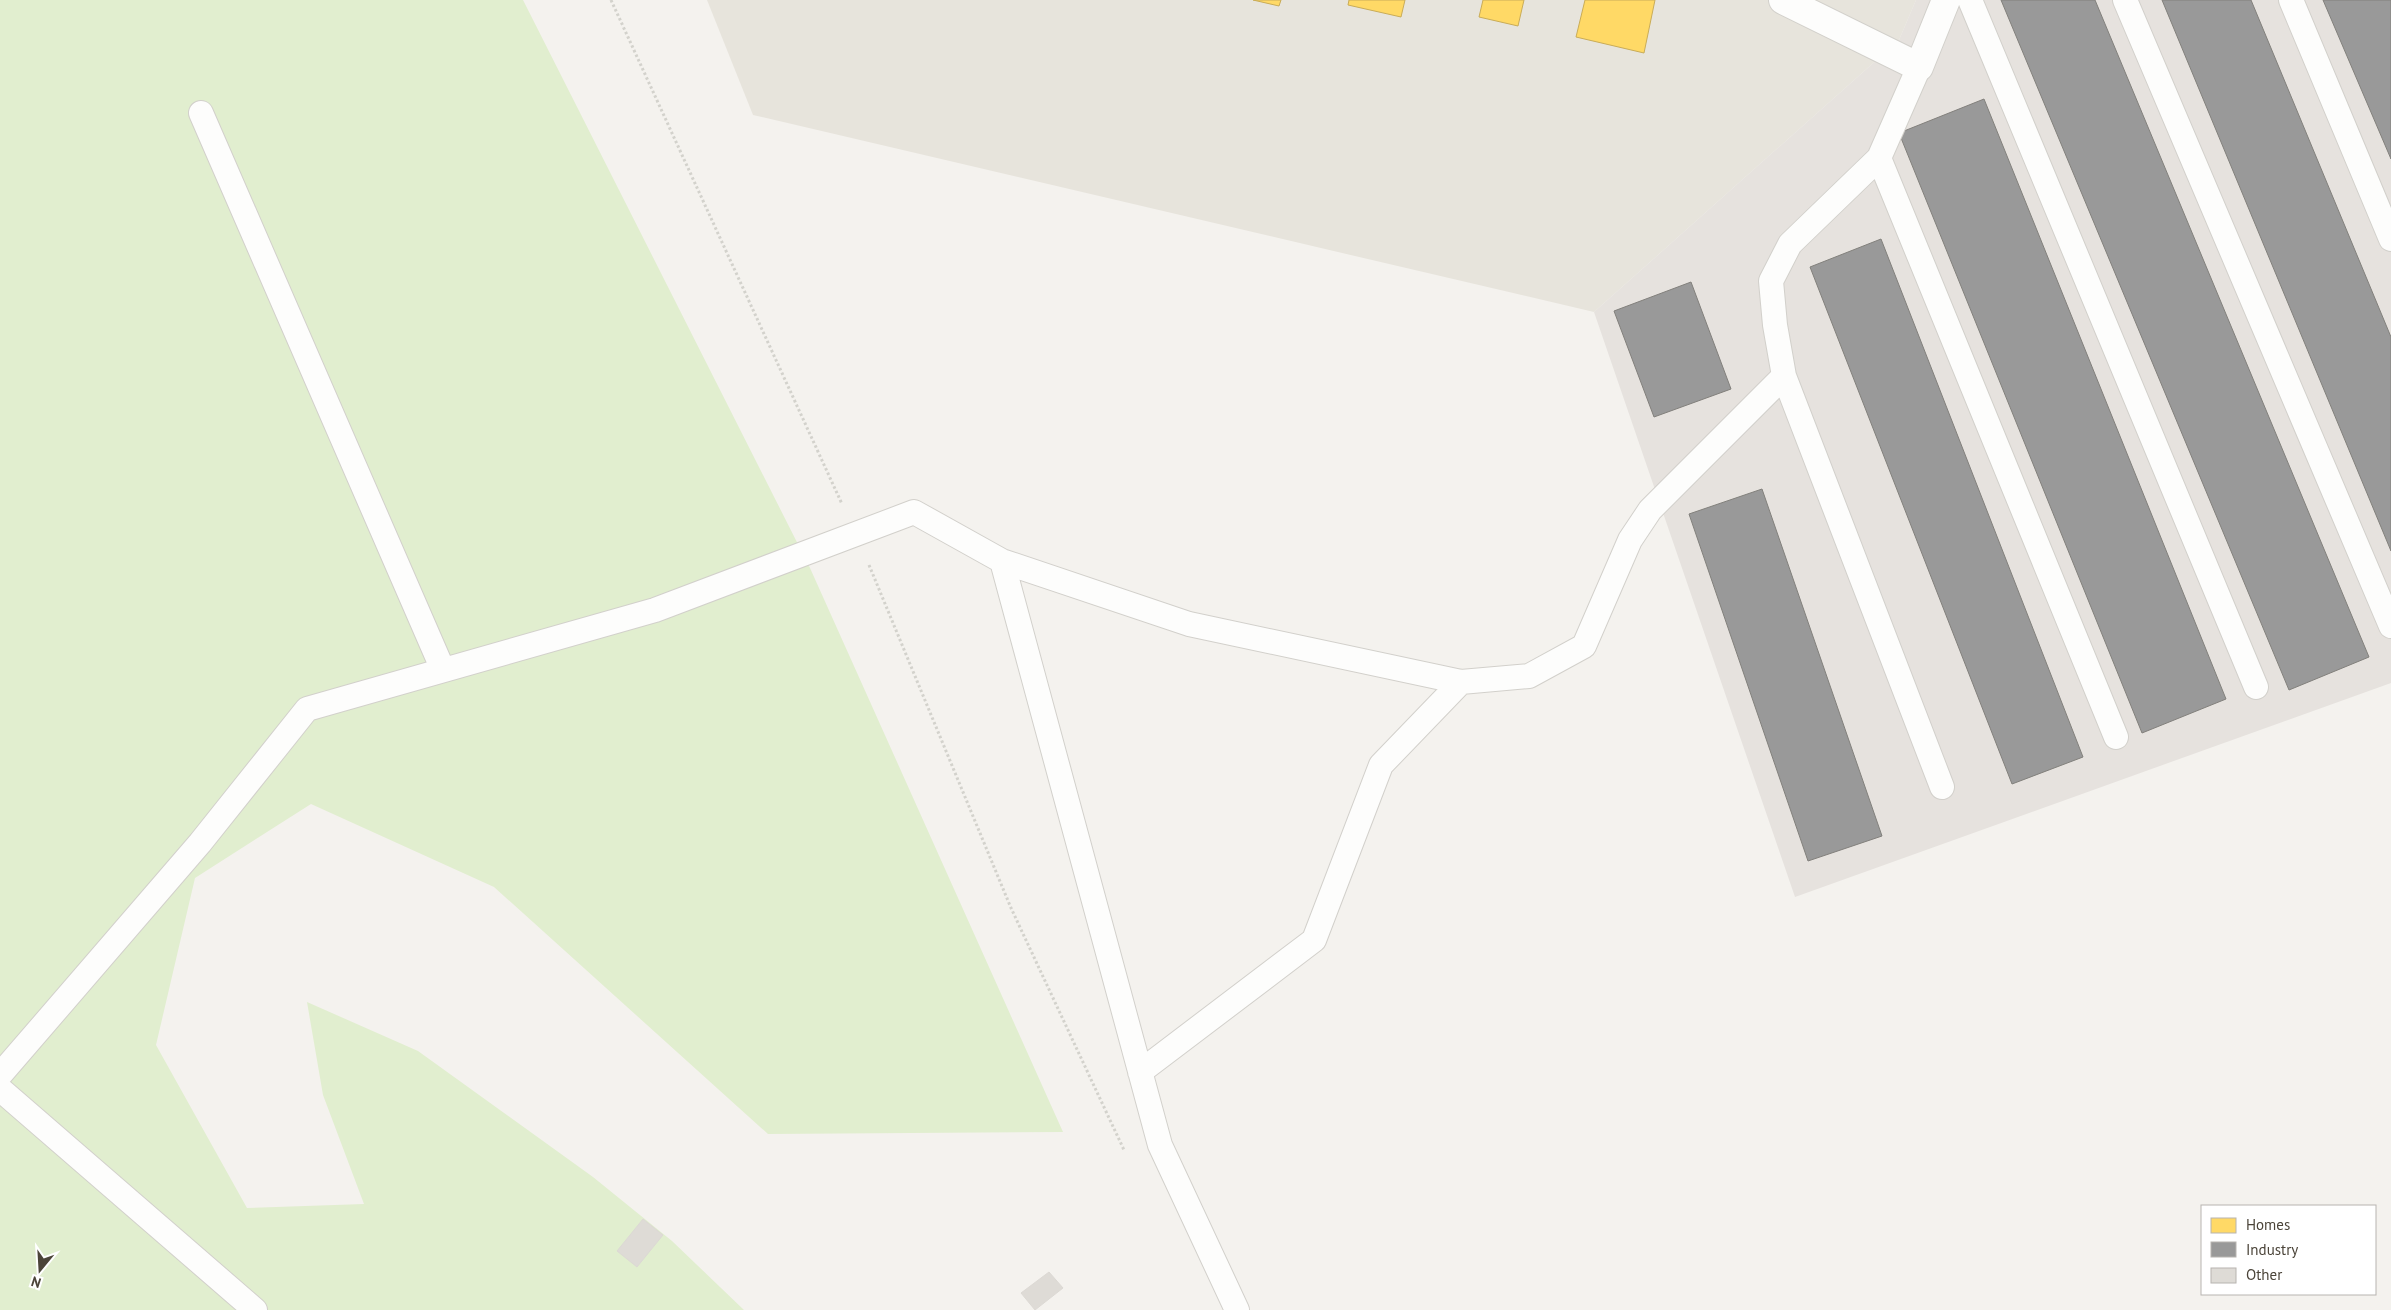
<svg xmlns="http://www.w3.org/2000/svg" width="2391" height="1310" font-family="'PT Sans',sans-serif">
<rect width="100%" height="100%" fill="#f4f2ee"/>
<path fill="#e7e4dc" d="M707 0H1916L1899 40 1594 312 753 115Z"/>
<path fill="#e6e2de" d="M1916 0H2391V683L1795 897 1594 312 1899 40Z"/>
<path fill="#e1eecf" d="M0 0H523L810 568 1063 1132 768 1134 494 887 311 804 195 878 156 1045 247 1208 364 1204 323 1095 307 1002 418 1051 593 1177 672 1241 744 1310H0Z"/>
<path fill="#ffd966" stroke="#c9ac58" d="M1253 0H1281L1279 6Z
M1349 0H1405L1401 17 1348 5Z
M1483 0H1524L1518 26 1479 17Z
M1585 0H1655L1644 53 1576 37Z"/>
<path fill="#999" stroke="#82807c" d="M2001 0H2095L2369 657 2289 690Z
M2162 0H2251L2391 337V551Z
M2323 0H2391V159Z
M1984 99 2226 699 2142 733 1899 133Z
M1881 239 2083 757 2012 784 1810 267Z
M1691 282 1731 389 1654 417 1614 311Z
M1762 489 1882 836 1808 861 1689 514Z"/>
<path fill="#dedbd6" stroke="#dcd9d4" d="M643 1219 663 1235 637 1267 617 1251Z
M1049 1272 1063 1288 1035 1310 1021 1293Z"/>
<g fill="none" stroke-linecap="round" stroke-linejoin="round">
<defs>
<path id="lane" d="M1970 0 2256 687
M2125 0 2391 626
M2291 0 2391 239
M201 113 443 670
M1879 158 2116 737
M1784 376 1942 787
M1002 561 1160 1145 1237 1310
M1140 1072 1314 940 1381 765 1461 682
M0 1075 200 843 307 709 655 610 914 512 1002 561 1189 624 1461 682 1529 676 1584 646 1630 540 1650 510 1784 376 1775 325 1771 281 1790 244 1879 158 1919 67
M0 1089 255 1310"/>
<path id="street" d="M1783 0 1919 67 1946 0"/>
</defs>
<use href="#lane" stroke="#d2d0cb" stroke-width="26"/>
<use href="#street" stroke="#d2d0cb" stroke-width="30"/>
<path stroke="#d3d2cc" stroke-width="3" stroke-dasharray="2.5 2.5" stroke-linecap="butt" d="M611 0 842 504
M869 565 1011 908 1124 1150"/>
<use href="#lane" stroke="#fdfdfc" stroke-width="24"/>
<use href="#street" stroke="#fdfdfc" stroke-width="28"/>
</g>
<rect x="2201" y="1205" width="175" height="90" fill="#ffffff" stroke="#b7b4b0"/>
<rect x="2211" y="1218" width="25" height="15" fill="#ffd966" stroke="#b7b4b0"/>
<text x="2246" y="1230" font-size="15" fill="#4b4439">Homes</text>
<rect x="2211" y="1242" width="25" height="15" fill="#999999" stroke="#b7b4b0"/>
<text x="2246" y="1255" font-size="15" fill="#4b4439">Industry</text>
<rect x="2211" y="1268" width="25" height="15" fill="#dedbd6" stroke="#b7b4b0"/>
<text x="2246" y="1280" font-size="15" fill="#4b4439">Other</text>
<g transform="translate(40 1270) rotate(198)" stroke="#ffffff" stroke-width="4" paint-order="stroke">
<path d="M0-4L9 19L0 12L-9 19Z" fill="#4b4439"/>
<text y="-8" font-size="14" font-weight="bold" text-anchor="middle" fill="#4b4439">N</text>
</g>
</svg>
